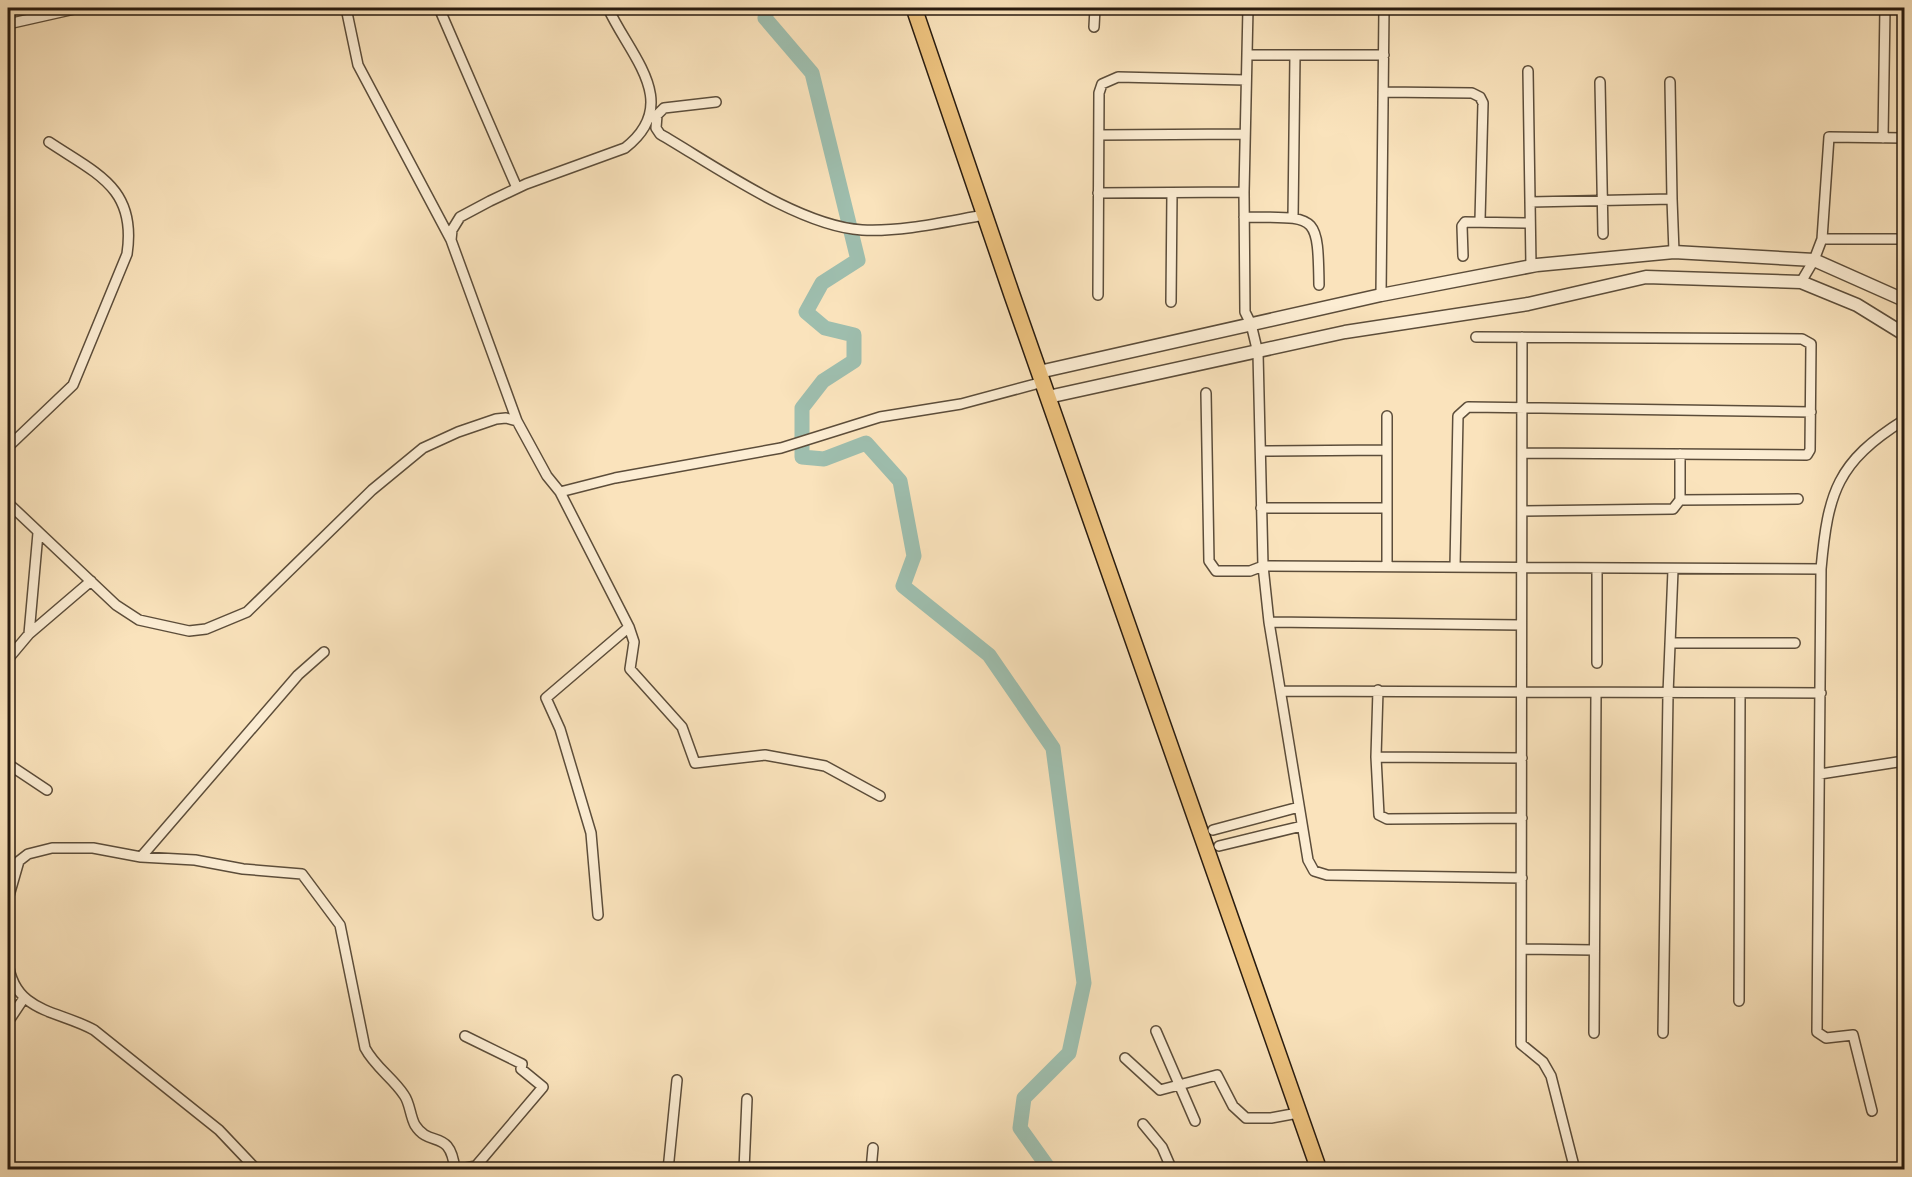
<svg xmlns="http://www.w3.org/2000/svg" width="1912" height="1177" font-family="'EB Garamond',serif">
<rect width="100%" height="100%" fill="#fae3bc"/>
<filter id="stains"><feTurbulence type="fractalNoise" baseFrequency=".00333" numOctaves="4"/><feColorMatrix values="0 0 0 0 .2 0 0 0 0 .09 0 0 0 0 .02 0 0 0 .5 -.17"/></filter>
<radialGradient id="worn" r=".72"><stop offset=".6" stop-color="#630" stop-opacity="0"/><stop offset="1" stop-color="#630" stop-opacity=".3"/></radialGradient>
<g fill="none" stroke-linecap="round" stroke-linejoin="round">
<path stroke="#9ebeae" stroke-width="15" d="M768 8 765 18 812 73 858 260 822 283 806 312 825 328 854 335V361L823 381 802 408V457L824 459 866 443 900 481 914 556 903 586 989 655 1053 748 1084 983 1069 1053 1024 1098 1020 1128 1050 1170"/>
<defs>
<path id="minor" d="M346 8 358 65 451 240
M439 8 517 188
M1248 8 1244 192 1245 312 1251 324 1258 353 1263 566 1269 622 1308 860 1314 871 1327 875 1522 878
M8 24 79 8
M1094 27 1095 8
M1247 55H1384
M1528 71 1531 266
M1600 82 1603 234
M1670 82 1672 199
M1383 92 1472 93 1480 97 1483 103 1480 220
M716 102 664 108 657 115 656 128 660 134C715 166 799 226 862 230 902 232 944 222 984 215
M1099 135 1245 134
M1883 138 1885 8
M1098 193 1244 192
M1530 202 1672 199 1674 252
M1244 217C1316 218 1318 211 1319 285
M1293 218 1295 55
M1822 239H1904
M1463 256 1462 226 1465 222 1530 223
M1801 282 1814 260 1822 239 1829 137 1904 138
M1098 295 1099 93 1102 84 1118 77 1246 80
M1381 295 1384 8
M1171 302 1172 193
M1476 337 1802 339 1811 344 1810 450 1807 455 1524 453
M1522 337 1521 1044 1543 1062 1551 1076 1575 1170
M1206 393 1209 561 1216 571H1250L1263 566 1821 569
M517 421 451 240 452 230 460 217 490 201 526 184 625 148C683 103 629 55 608 8
M8 447 73 385 127 254C137 188 97 174 49 142
M1261 451 1387 450
M560 492 615 478 781 448 880 417 961 404 1043 382
M1680 500 1798 499
M8 503 116 605 139 620 189 631 206 629 247 612 372 490 423 448 458 432 496 419 506 418 517 421 547 476 560 492 629 627 634 642 630 669 682 727 695 763 765 755 825 766 880 796
M1261 508H1387
M1523 511 1673 509 1680 500V454
M1387 566V416
M1455 567 1458 416 1468 407 1811 412
M1269 622 1521 625
M29 634 91 581
M1670 643H1795
M8 659 29 634 38 533
M1597 663V569
M1378 690 1376 757 1379 815 1387 819 1522 818
M1281 691 1821 693
M1376 757 1522 758
M8 764 47 790
M1820 774 1904 761
M1213 830 1299 807
M1219 846 1302 826
M141 857 298 675 324 652
M8 899 19 861 28 854 52 848H93L141 857 195 860 243 869 302 874 340 925 365 1048C375 1067 393 1078 404 1095 410 1103 410 1116 415 1125 430 1149 450 1127 455 1170
M598 915 591 833 560 729 546 698 629 627
M1522 949 1593 950
M8 962C14 1013 58 1010 94 1030L219 1130 257 1170
M1739 1001 1740 694
M8 1022 24 998
M1156 1031 1195 1121
M1594 1033 1596 693
M1663 1033 1668 694 1673 570
M465 1036 522 1064 521 1069 543 1087 476 1166
M1125 1058 1160 1090 1217 1075 1233 1106 1246 1118H1271L1298 1113
M1872 1111 1853 1035 1826 1038 1817 1032 1821 569C1828 492 1837 462 1904 420
M1143 1124 1162 1147 1172 1170
M456 1170 476 1166 489 1170
M668 1170 677 1080
M744 1170 747 1099
M871 1170 873 1148"/>
<path id="tertiary" d="M1039 372 1381 295 1537 265 1674 252 1814 260 1904 300
M1048 397 1345 332 1528 304 1646 277 1801 282 1857 305 1904 334"/>
<path id="primary" d="M914 8 1012 295 1319 1170"/>
</defs>
<use href="#minor" stroke="#5c4d3a" stroke-width="12"/>
<use href="#tertiary" stroke="#5c4d3a" stroke-width="15"/>
<use href="#primary" stroke="#281b0f" stroke-width="18"/>
<use href="#minor" stroke="#fcedd3" stroke-width="9"/>
<use href="#tertiary" stroke="#fcedd3" stroke-width="12"/>
<use href="#primary" stroke="#edc27e" stroke-width="15"/>
</g>
<rect width="1912" height="1177" fill="none" stroke="#fae3bc" stroke-width="30"/>
<rect x="9" y="9" width="1894" height="1159" fill="none" stroke="#281b0f" stroke-width="3"/>
<rect x="15" y="15" width="1882" height="1147" fill="none" stroke="#281b0f" stroke-width="1.5"/>
<rect width="100%" height="100%" filter="url(#stains)"/>
<rect width="100%" height="100%" fill="url(#worn)"/>
</svg>
